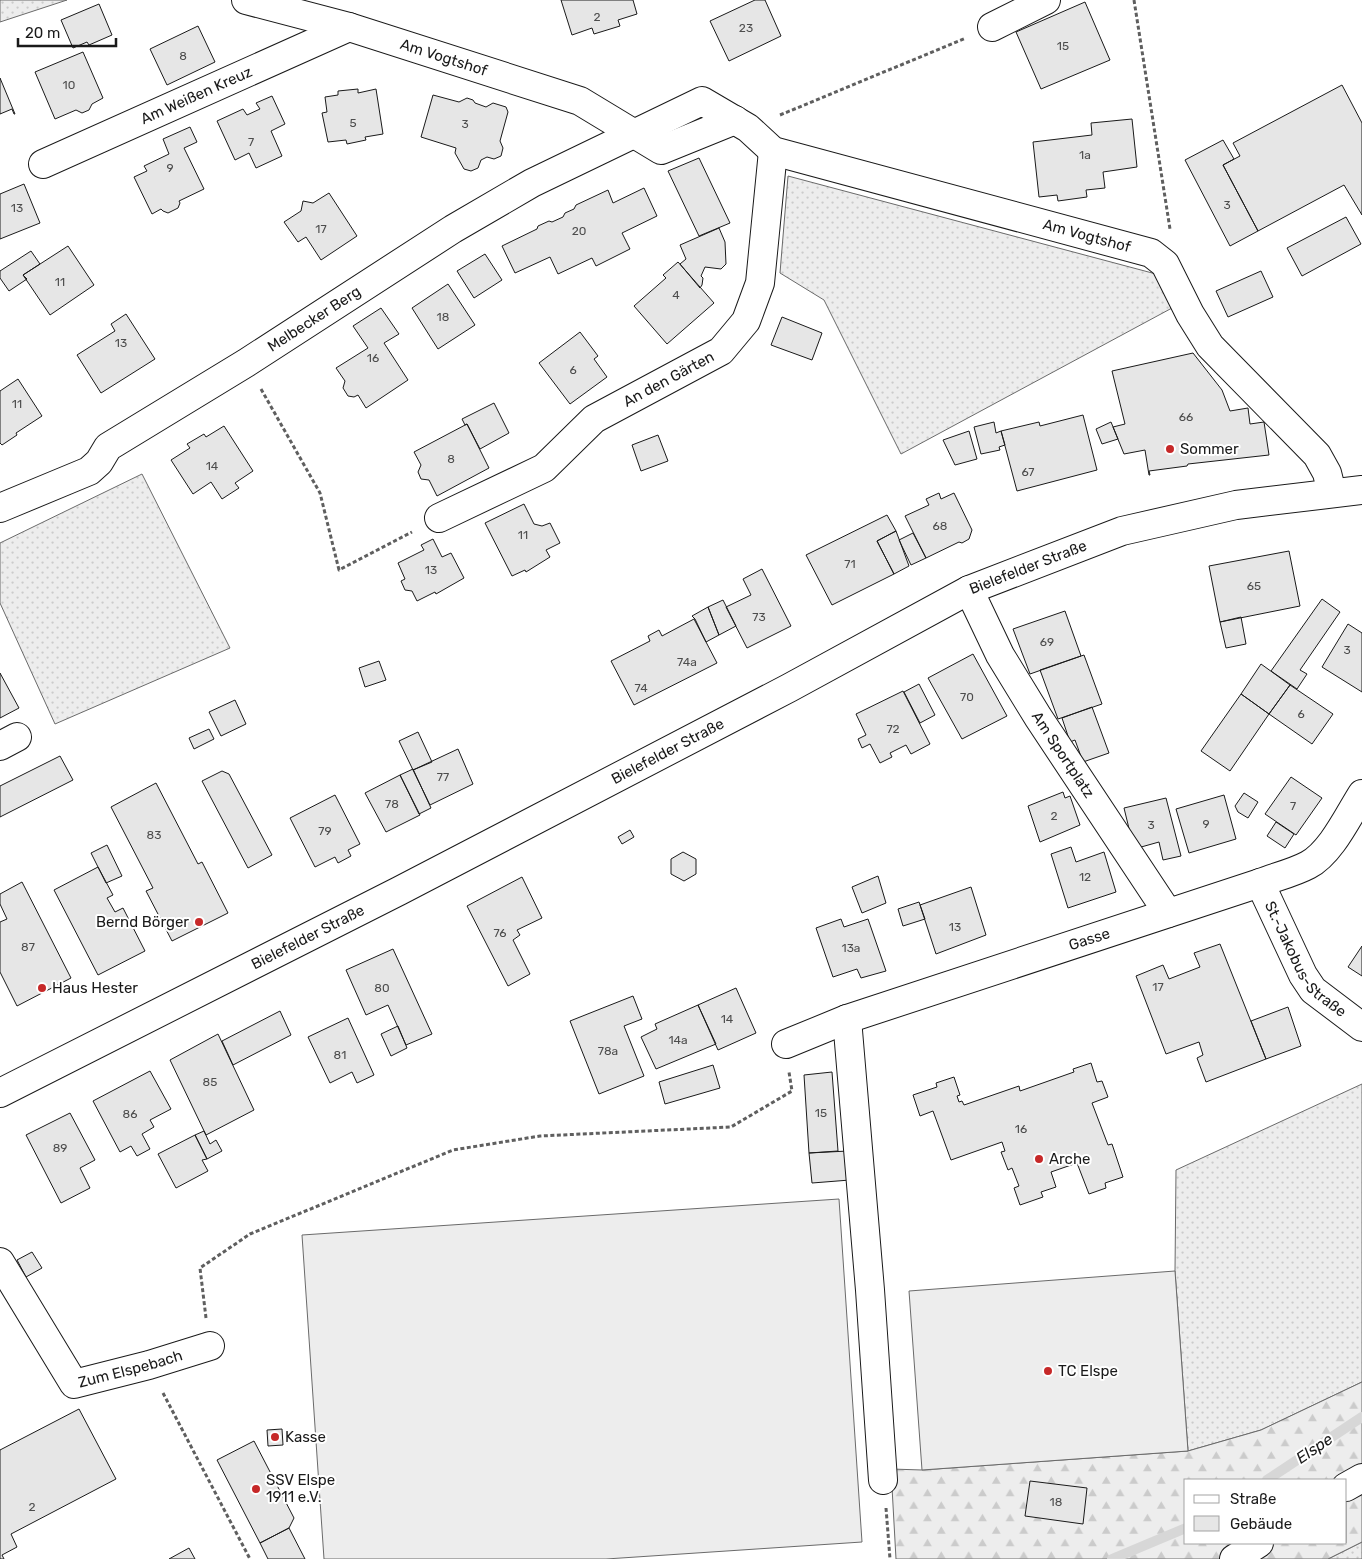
<svg xmlns="http://www.w3.org/2000/svg" width="1362" height="1559" font-family="Rubik,sans-serif">
<defs>
<pattern id="grass-dots" width="8" height="8" patternUnits="userSpaceOnUse" patternTransform="scale(1.25)"><rect width="8" height="8" fill="#ededed"/><path d="M2 2h.1M6 6h.1" fill="none" stroke="#cbcbcb" stroke-width="1.8" stroke-linecap="round"/></pattern>
<pattern id="forest-firs" width="22" height="20" patternUnits="userSpaceOnUse" patternTransform="scale(1.25)"><rect width="22" height="20" fill="#ededed"/><path d="M5 1l3.5 6h-7zM16 11l3.5 6h-7z" fill="#cbcbcb"/></pattern>
</defs>
<rect width="100%" height="100%" fill="#fff"/>
<path fill="url(#grass-dots)" stroke="#6a6a6a" d="M0 0H67L0 22Z
M788 176 1156 274 1172 308 901 454 824 300 780 273Z
M142 474 230 648 55 724 0 603V543Z
M1362 1084V1382L1261 1430 1188 1451 1175 1271 1176 1170Z
M1362 1542V1559H1328Z"/>
<path fill="url(#forest-firs)" stroke="#6a6a6a" fill-rule="evenodd" d="M1362 1382V1542L1328 1559H896L891 1469 922 1470 1188 1451 1261 1430ZM1186 1480H1346V1543H1186Z"/>
<path fill="#ededed" stroke="#6a6a6a" d="M839 1199 862 1542 606 1559H324L302 1235Z
M1175 1271 1188 1451 922 1470 909 1291Z"/>
<g fill="none" stroke-linecap="round" stroke-linejoin="round">
<path stroke="#d7d7d7" stroke-width="10" d="M1267 1480 1362 1417
M1112 1559 1186 1528"/>
</g>
<path fill="#e6e6e6" stroke="#1a1a1a" d="M561 0H633L637 14 618 20 620 26 594 34 592 28 572 35Z
M755 0H765L781 36 729 61 710 21Z
M1085 2 1110 60 1041 89 1016 32Z
M99 4 112 35 89 45 87 42 73 48 61 20Z
M198 26 215 62 167 85 150 49Z
M83 52 103 98 92 104 89 110 82 113 76 110 55 119 35 72Z
M0 78 15 114H14L12 109 0 114Z
M1342 85 1362 123V215L1344 185 1258 231 1223 165 1240 156 1233 143Z
M358 89V93L376 89 383 134 365 137 366 140 347 144 346 140 328 142 322 113 327 112 325 97 338 95V91Z
M433 95 459 102 467 98 473 100 475 103 486 107 493 103 506 107 508 112 500 141 503 148 501 156 494 159 487 157 481 160 478 168 471 171 464 169 455 153 456 148 421 137Z
M272 96 285 124 271 131 282 156 256 168 249 153 235 160 217 121 243 109 247 115 260 109 256 103Z
M1132 119 1137 167 1103 172 1105 188 1086 190 1087 197 1058 201 1057 195 1039 197 1033 142 1092 135 1091 123Z
M190 127 197 142 184 148 204 189 179 201 180 203 178 208 168 213 163 211 161 209 152 214 134 177 147 171 144 166 169 154 163 139Z
M1223 140 1234 159 1223 165 1258 231 1230 246 1185 160Z
M699 158 730 223 699 236 668 171Z
M24 184 40 223 0 239V194Z
M644 188 657 216 622 233 630 249 596 266 592 258 558 274 550 257 515 273 502 246 537 229 538 226 549 221 552 222 563 217 565 213 574 209 576 205 608 190 613 203Z
M329 193 357 236 321 260 306 237 298 242 284 222 301 211 303 201 313 203Z
M1346 217 1361 244 1302 276 1287 248Z
M719 228 725 242 726 264 721 269 705 267 701 276 703 278 702 285 700 288 680 264 686 259 680 245Z
M68 246 94 285 50 315 23 275Z
M31 251 40 264 23 275 27 279 9 291 0 278V271Z
M485 254 502 280 474 298 457 271Z
M678 262 714 303 667 344 634 306 666 278 663 275Z
M1261 271 1273 297 1228 317 1216 291Z
M448 284 475 325 438 349 412 308Z
M381 308 399 334 384 343 408 380 366 408 358 395 354 397 348 396 343 388 345 381 336 368 368 348 353 326Z
M126 314 155 359 101 393 77 355 115 331 111 324Z
M782 317 822 333 812 360 771 345Z
M580 332 598 356 594 359 607 377 570 404 539 363Z
M1193 353 1222 390 1230 411 1248 408 1250 424 1264 422 1269 455 1188 464 1187 466 1149 471 1150 475H1149L1145 450 1124 454 1113 427 1125 424 1112 371Z
M18 379 42 416 16 433 17 435 2 445 0 443V391Z
M494 403 509 433 480 449 467 424 465 425 462 419Z
M1083 415 1097 470 1017 491 1001 431 1039 422 1040 426Z
M994 422 996 433 1001 431 1005 445 999 447 1000 450 981 454 974 427Z
M1111 422 1118 439 1102 444 1096 429Z
M467 424 489 468 437 496 429 480 421 479 418 472 421 465 414 452Z
M224 426 253 471 235 483 239 488 222 499 211 482 193 494 171 460 190 448 187 444 204 434 206 437Z
M969 431 977 459 955 465 943 440Z
M658 435 668 461 641 471 632 445Z
M939 493 941 499 954 493 972 530 969 539 962 543 959 542 926 558 905 516 929 505 926 499Z
M524 504 534 524 542 526 550 523 560 543 546 550 550 557 526 572 525 570 512 576 485 523Z
M887 515 896 531 877 541 894 574 832 605 806 555Z
M896 531 909 566 894 574 877 541Z
M913 533 926 558 911 565 899 540Z
M433 539 442 557 451 553 464 578 436 594 435 592 417 601 412 591 405 590 401 581 405 579 398 563 424 550 421 545Z
M1289 551 1300 606 1220 622 1209 566Z
M762 569 791 626 747 648 726 607 751 595 743 579Z
M1322 599 1340 612 1300 670 1307 674 1297 689 1271 671Z
M723 600 736 626 719 635 708 607Z
M708 607 719 635 706 642 695 619 692 616Z
M1065 611 1081 656 1030 674 1013 629Z
M1241 617 1246 644 1226 648 1220 622Z
M694 619 717 663 634 705 611 661 650 641 648 636 659 630 662 636Z
M1348 624 1362 633V692L1322 667Z
M973 654 1007 716 962 739 928 678Z
M1084 655 1102 704 1058 719 1040 670Z
M379 661 386 680 365 687 359 668Z
M1261 664 1290 685 1269 714 1241 694Z
M0 673 19 708 0 718Z
M919 684 935 715 920 723 904 692Z
M1290 685 1333 714 1312 744 1269 714Z
M903 691 930 744 911 754 906 745 890 753 892 757 880 763 870 744 862 748 858 739 866 735 856 714Z
M1241 694 1269 714 1230 771 1201 751Z
M235 700 246 724 221 736 209 712Z
M1092 707 1109 753 1083 762 1075 740 1070 742 1062 718Z
M209 729 214 739 194 749 189 738Z
M418 732 432 762 413 770 399 741Z
M458 749 473 784 430 805 413 770Z
M60 756 73 780 0 817V786Z
M413 769 431 808 419 814 400 775Z
M222 771 229 774 272 855 248 868 202 781Z
M400 775 420 815 386 832 365 793Z
M1291 777 1322 798 1296 835 1265 814Z
M156 783 198 864 202 862 228 913 172 941 146 891 153 888 111 807Z
M1063 792 1065 798 1070 796 1080 825 1040 842 1028 806Z
M1244 793 1258 802 1248 818 1238 812 1235 806Z
M335 795 360 844 348 850 351 856 338 863 335 857 315 867 290 818Z
M1224 795 1236 839 1189 853 1176 809Z
M1166 798 1181 856 1163 860 1159 842 1134 849 1124 808Z
M1276 822 1294 834 1285 848 1267 836Z
M630 830 634 837 622 844 618 837Z
M107 845 122 876 106 883 91 853Z
M1071 847 1076 862 1104 852 1116 892 1068 908 1051 854Z
M683 852 696 859V874L684 881 671 874V859Z
M98 867 113 895 107 898 115 912 123 908 145 951 98 975 54 890Z
M878 876 886 903 862 913 852 887Z
M522 877 542 918 517 930 520 935 513 940 530 974 508 986 467 906Z
M22 882 71 978 17 1006 0 972V922L7 919 0 904V894Z
M971 887 986 935 936 954 920 905Z
M919 902 925 919 903 926 898 909Z
M841 919 844 927 868 919 886 971 861 978 857 969 833 977 816 928Z
M1220 944 1266 1059 1206 1082 1197 1058 1203 1055 1199 1042 1166 1054 1136 976 1163 965 1169 979 1200 967 1194 953Z
M1362 946V976L1348 967Z
M393 949 432 1034 406 1045 388 1005 366 1015 346 970Z
M736 988 756 1033 718 1050 698 1005Z
M633 996 642 1019 624 1026 644 1076 599 1094 570 1021Z
M698 1005 716 1044 656 1069 641 1037 657 1029 655 1024Z
M1288 1007 1301 1046 1266 1059 1251 1021Z
M280 1011 291 1035 233 1065 222 1041Z
M348 1018 374 1075 357 1083 352 1072 330 1083 308 1037Z
M398 1026 407 1048 391 1056 381 1034Z
M218 1034 254 1110 206 1135 170 1060Z
M1091 1063 1097 1082 1102 1081 1108 1097 1092 1103 1108 1145 1112 1144 1123 1177 1105 1183 1106 1188 1089 1194 1077 1163 1051 1172 1056 1187 1041 1192 1043 1197 1020 1205 1014 1188 1019 1186 1012 1168 1008 1170 1001 1152 1005 1151 1002 1142 951 1160 933 1111 920 1116 913 1095 937 1087 936 1083 954 1077 960 1095 957 1096 959 1102 962 1101 964 1105 1019 1086 1020 1091 1074 1072 1073 1069Z
M713 1065 720 1088 665 1104 659 1082Z
M150 1071 171 1109 150 1120 154 1127 142 1134 150 1149 137 1156 131 1146 120 1152 93 1101Z
M832 1072 838 1151 809 1153 804 1075Z
M70 1113 95 1160 80 1168 90 1188 61 1203 26 1135Z
M204 1131 210 1144 216 1140 222 1151 207 1159 195 1135Z
M195 1135 207 1159 202 1160 208 1171 176 1188 158 1154Z
M848 1151 850 1180 812 1183 809 1153Z
M32 1252 42 1268 26 1277 17 1260Z
M79 1409 116 1479 11 1534 17 1547 2 1555 4 1559H0V1450Z
M282 1429 283 1445 268 1446 267 1430Z
M254 1441 294 1518 289 1528 260 1543 217 1460Z
M1030 1481 1087 1488 1083 1524 1025 1516Z
M289 1528 305 1559H268L260 1543Z
M189 1548 195 1559H169Z"/>
<g fill="none" stroke-linecap="round" stroke-linejoin="round">
<defs>
<g id="minor">
<path id="s1" d="M246 0 349 27 580 101 661 150 735 120"/>
<path d="M992 27 1046 0"/>
<path id="s2" d="M43 164 349 27"/>
<path id="s3" d="M0 508 89 471 99 462 108 447 246 363 453 229 532 183 702 101 748 128 773 151 1151 253 1165 264 1190 314 1210 346 1317 455 1327 473 1332 493"/>
<path id="s4" d="M439 518 544 468 594 419 721 351 746 321 760 283 773 151"/>
<path id="s5" d="M969 590 1000 655 1038 717 1168 913"/>
<path d="M0 746 17 737"/>
<path id="s6" d="M1260 883 1303 975 1313 990 1362 1027"/>
<path d="M847 1019 870 1290 883 1480"/>
<path id="s7" d="M786 1044 847 1019 1260 883C1275 877 1293 873 1308 865 1331 853 1348 816 1362 794"/>
<path id="s8" d="M0 1262 74 1384 149 1365 210 1346"/>
<path d="M1346 1487 1362 1478"/>
<path d="M1234 1559 1259 1543"/>
</g>
<g id="major">
<path id="s9" d="M0 1093 399 891 789 688 969 590 1122 531 1236 505 1362 490"/>
</g>
</defs>
<use href="#minor" stroke="#1a1a1a" stroke-width="30"/>
<use href="#major" stroke="#1a1a1a" stroke-width="30"/>
<path stroke="#5f5f5f" stroke-width="3" stroke-dasharray="4 2.5" stroke-linecap="butt" d="M1134 0 1170 229
M780 115 966 38
M261 389 320 493 339 570 412 532
M206 1318 200 1268 250 1234 453 1150 540 1136 731 1127 792 1091 789 1072
M163 1393 250 1559
M886 1508 890 1559"/>
<use href="#minor" stroke="#fff" stroke-width="28"/>
<use href="#major" stroke="#fff" stroke-width="28"/>
</g>
<g fill="#c62828" stroke="#fff" stroke-width="2">
<circle cx="1170" cy="449" r="5"/>
<circle cx="199" cy="922" r="5"/>
<circle cx="42" cy="988" r="5"/>
<circle cx="1039" cy="1159" r="5"/>
<circle cx="1048" cy="1371" r="5"/>
<circle cx="275" cy="1437" r="5"/>
<circle cx="256" cy="1489" r="5"/>
</g>
<g text-anchor="middle" stroke-width="4" stroke-linejoin="round" paint-order="stroke">
<g font-size="12" fill="#4d4d4d">
<text x="597" y="21">2</text>
<text x="746" y="32">23</text>
<text x="1063" y="50">15</text>
<text x="183" y="60">8</text>
<text x="69" y="89">10</text>
<text x="353" y="127">5</text>
<text x="465" y="128">3</text>
<text x="251" y="146">7</text>
<text x="1085" y="159">1a</text>
<text x="170" y="172">9</text>
<text x="1227" y="209">3</text>
<text x="17" y="212">13</text>
<text x="321" y="233">17</text>
<text x="579" y="235">20</text>
<text x="60" y="286">11</text>
<text x="676" y="299">4</text>
<text x="443" y="321">18</text>
<text x="121" y="347">13</text>
<text x="373" y="362">16</text>
<text x="573" y="374">6</text>
<text x="17" y="408">11</text>
<text x="1186" y="421">66</text>
<text x="451" y="463">8</text>
<text x="212" y="470">14</text>
<text x="1028" y="476">67</text>
<text x="940" y="530">68</text>
<text x="523" y="539">11</text>
<text x="850" y="568">71</text>
<text x="431" y="574">13</text>
<text x="1254" y="590">65</text>
<text x="759" y="621">73</text>
<text x="1047" y="646">69</text>
<text x="1347" y="654">3</text>
<text x="687" y="666">74a</text>
<text x="641" y="692">74</text>
<text x="967" y="701">70</text>
<text x="1301" y="718">6</text>
<text x="893" y="733">72</text>
<text x="443" y="781">77</text>
<text x="392" y="808">78</text>
<text x="1293" y="810">7</text>
<text x="1054" y="820">2</text>
<text x="1206" y="828">9</text>
<text x="1151" y="829">3</text>
<text x="325" y="835">79</text>
<text x="154" y="839">83</text>
<text x="1085" y="881">12</text>
<text x="955" y="931">13</text>
<text x="500" y="937">76</text>
<text x="28" y="951">87</text>
<text x="851" y="952">13a</text>
<text x="1158" y="991">17</text>
<text x="382" y="992">80</text>
<text x="727" y="1023">14</text>
<text x="678" y="1044">14a</text>
<text x="608" y="1055">78a</text>
<text x="340" y="1059">81</text>
<text x="210" y="1086">85</text>
<text x="821" y="1117">15</text>
<text x="130" y="1118">86</text>
<text x="1021" y="1133">16</text>
<text x="60" y="1152">89</text>
<text x="1056" y="1506">18</text>
<text x="32" y="1511">2</text>
</g>
<g font-size="15" fill="#1a1a1a" stroke="#fff">
<text dy="5" stroke="none"><textPath href="#s1" startOffset="206">Am Vogtshof</textPath></text>
<text dy="5" stroke="none"><textPath href="#s2" startOffset="168">Am Weißen Kreuz</textPath></text>
<text dy="5" stroke="none"><textPath href="#s3" startOffset="1228">Am Vogtshof</textPath></text>
<text dy="5" stroke="none"><textPath href="#s3" startOffset="370">Melbecker Berg</textPath></text>
<text dy="5" stroke="none"><textPath href="#s4" startOffset="271">An den Gärten</textPath></text>
<text dy="5" stroke="none"><textPath href="#s9" startOffset="1155">Bielefelder Straße</textPath></text>
<text dy="5" stroke="none"><textPath href="#s9" startOffset="750">Bielefelder Straße</textPath></text>
<text dy="5" stroke="none"><textPath href="#s5" startOffset="190">Am Sportplatz</textPath></text>
<text dy="5" stroke="none"><textPath href="#s9" startOffset="345">Bielefelder Straße</textPath></text>
<text dy="5" stroke="none"><textPath href="#s7" startOffset="321">Gasse</textPath></text>
<text dy="5" stroke="none"><textPath href="#s6" startOffset="90">St.-Jakobus-Straße</textPath></text>
<text dy="5" stroke="none"><textPath href="#s8" startOffset="201">Zum Elspebach</textPath></text>
</g>
<g font-size="15" fill="#1a1a1a" stroke="#fff" text-anchor="start">
<text x="1180" y="454">Sommer</text>
<text x="189" y="927" text-anchor="end">Bernd Börger</text>
<text x="52" y="993">Haus Hester</text>
<text x="1049" y="1164">Arche</text>
<text x="1058" y="1376">TC Elspe</text>
<text x="285" y="1442">Kasse</text>
<text x="266" y="1485">SSV Elspe<tspan x="266" dy="17">1911 e.V.</tspan></text>
</g>
<g font-size="16" font-style="italic" fill="#1a1a1a" stroke="#fff">
<text transform="translate(1314 1448) rotate(-34)" y="6">Elspe</text>
</g>
</g>
<rect x="1184" y="1479" width="162" height="65" fill="#ffffff" stroke="#a3a3a3"/>
<rect x="1194" y="1495" width="25" height="8" fill="#ffffff" stroke="#a3a3a3"/>
<text x="1230" y="1504" font-size="15" fill="#1a1a1a">Straße</text>
<rect x="1194" y="1516" width="25" height="15" fill="#e6e6e6" stroke="#a3a3a3"/>
<text x="1230" y="1529" font-size="15" fill="#1a1a1a">Gebäude</text>
<path d="M18 38v8h98v-8" fill="none" stroke="#1a1a1a" stroke-width="2.5"/>
<text x="25" y="38" font-size="15" fill="#1a1a1a" stroke="#ffffff" stroke-width="4" paint-order="stroke">20 m</text>
</svg>
